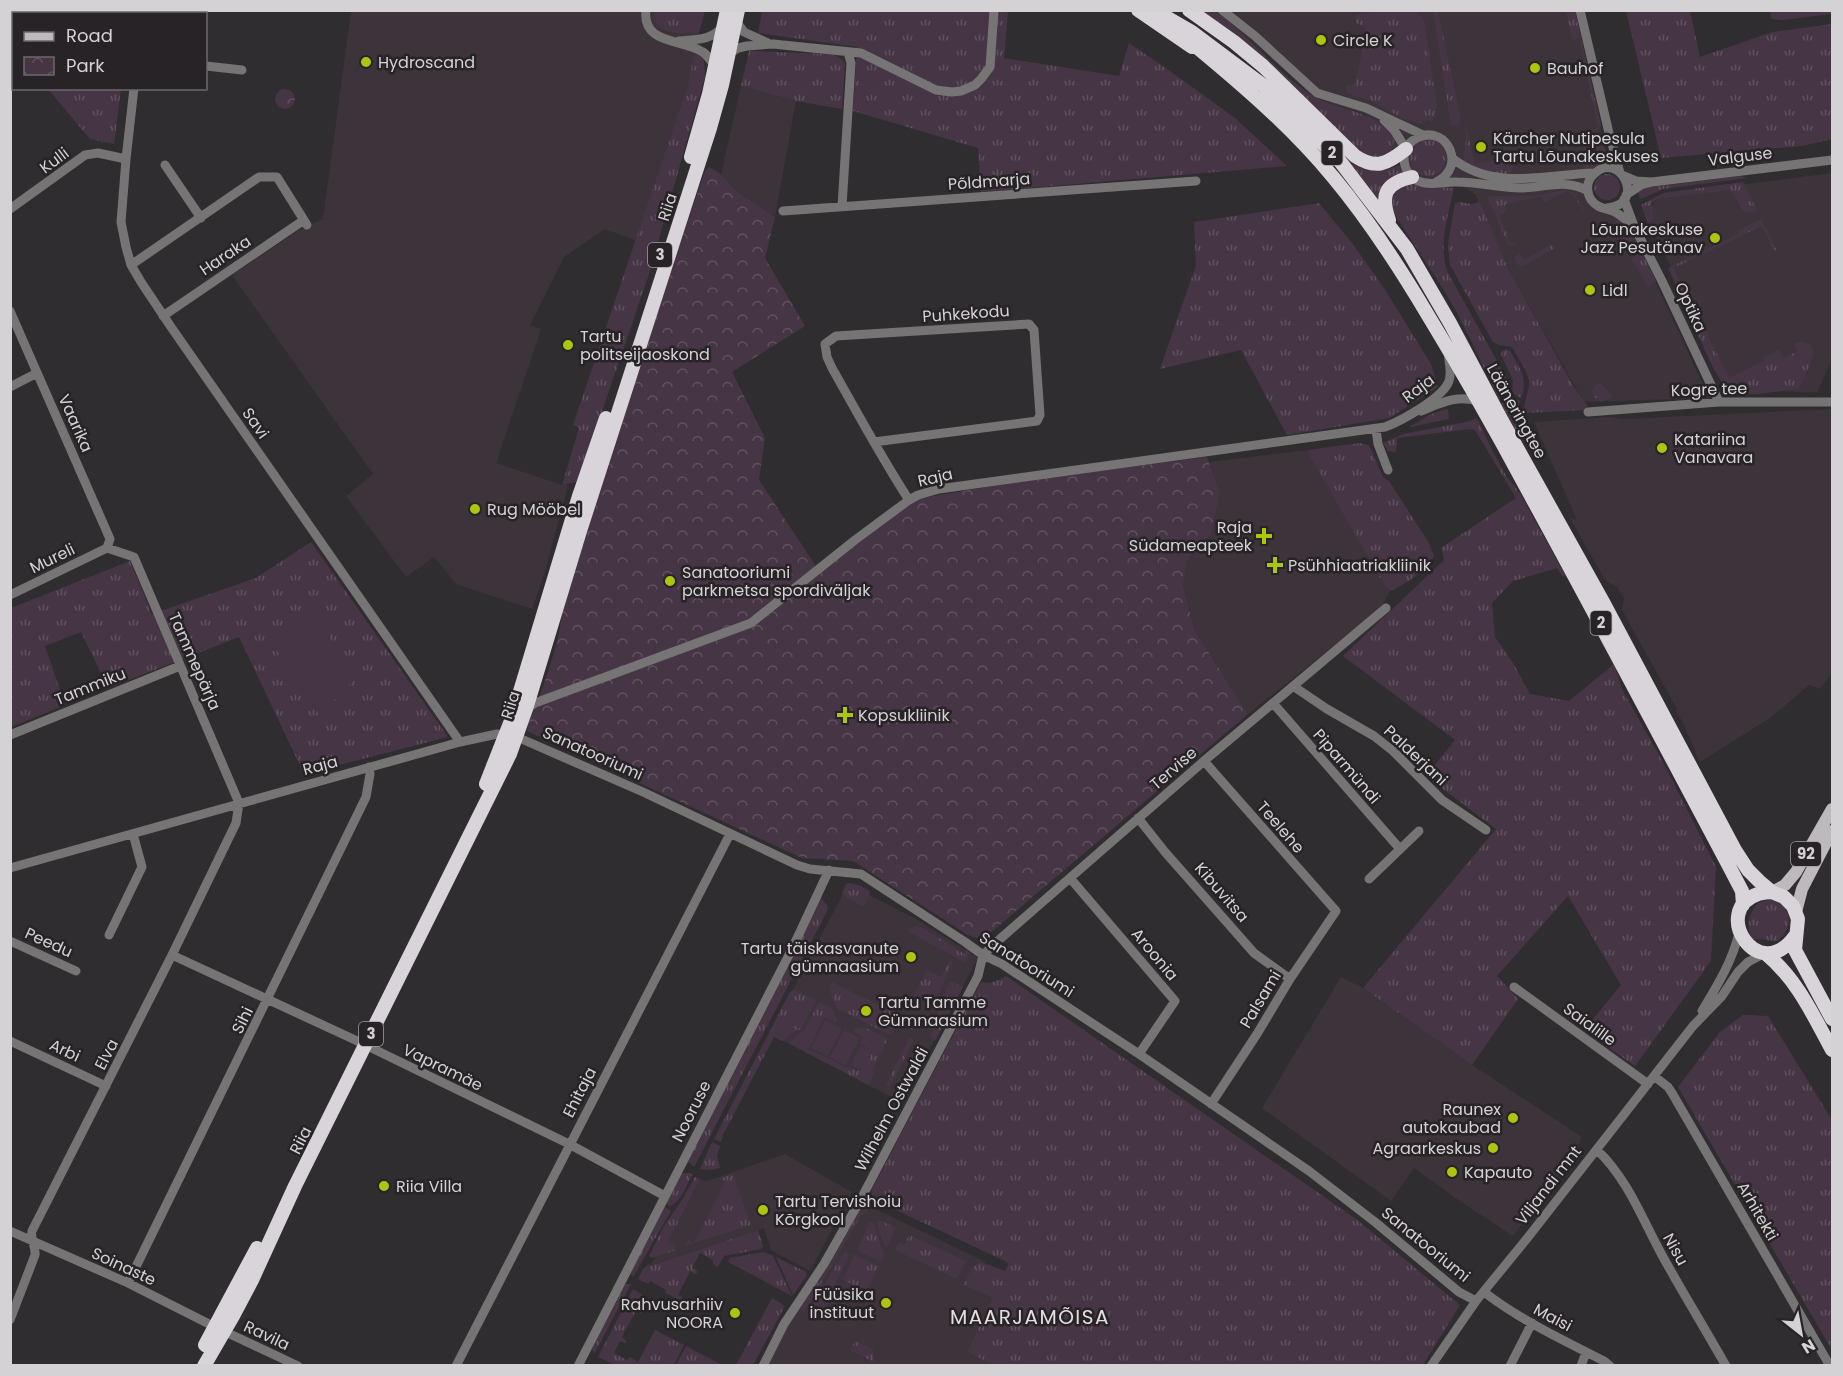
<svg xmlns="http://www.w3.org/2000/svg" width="1843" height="1376" font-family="Poppins,sans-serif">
<defs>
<pattern id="grass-tufts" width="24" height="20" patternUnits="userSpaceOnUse" patternTransform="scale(1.5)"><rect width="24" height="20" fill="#463544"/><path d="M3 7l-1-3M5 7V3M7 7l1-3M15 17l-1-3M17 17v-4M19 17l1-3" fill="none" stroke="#60515e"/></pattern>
<pattern id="park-crowns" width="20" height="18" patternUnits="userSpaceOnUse" patternTransform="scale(1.5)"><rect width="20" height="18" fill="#463544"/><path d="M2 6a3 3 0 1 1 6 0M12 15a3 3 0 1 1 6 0" fill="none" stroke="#60515e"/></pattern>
</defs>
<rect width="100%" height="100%" fill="#302d30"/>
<path fill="#3c333b" d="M351 11H653L654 18 663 31 699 33 689 82 637 241 605 229 564 257 530 325 541 329 496 463 562 485H568L545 572 532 609 456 584 434 557 406 577 346 496 373 474 232 275 299 230 323 219Z
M1213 11H1575L1606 153 1604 161 1597 168 1584 197 1626 225 1637 242 1709 398 1584 402 1509 270 1475 194 1463 187 1420 186 1412 184 1392 151 1394 139 1385 126 1362 113 1329 103 1309 93 1247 37Z
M741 86 796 101 775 217 735 190 721 174Z
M1832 173V358L1817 393 1730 388 1648 220 1656 196Z
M1832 409V673L1820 689 1809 685 1773 716 1700 762 1684 725 1676 710 1677 709 1622 610 1624 599 1617 587 1605 580 1570 518 1577 520 1534 422 1609 417 1624 419Z
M1308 450 1383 583 1390 591 1381 608 1248 714 1195 631 1183 586 1187 561 1212 533 1220 493 1209 462Z
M848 884 916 919 978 958 901 1102 770 1034Z
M1341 977 1363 988 1472 1065 1582 1137 1576 1153 1513 1236 1461 1202 1414 1168 1391 1201 1262 1108Z
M785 1154 852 1192 810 1271 771 1250 764 1228 649 1266 668 1242 700 1179 707 1181Z
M863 1203 986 1262 977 1263 974 1265 964 1285 992 1298 967 1352 996 1365 767 1366 788 1325 828 1267Z"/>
<path fill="url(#grass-tufts)" d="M1388 10 1416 11 1424 20 1437 105 1435 117 1431 122 1428 120 1422 124 1402 118 1371 101 1347 93 1346 89 1347 85 1354 86 1362 54 1366 27 1356 23 1355 16 1359 14Z
M43 11V10L129 11V14L39 13Z
M653 11V10L705 11 699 33C678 32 655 38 653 11Z
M762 11H1008L1004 58 1119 76 1129 43 1170 71 1235 118 1287 166 981 192 978 148 853 111 857 47 758 33Z
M1197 11C1202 11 1210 9 1215 12 1223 15 1230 24 1237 29 1261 50 1283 76 1310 94 1337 112 1376 108 1394 139L1392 151 1378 158 1364 156Z
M1433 11H1438L1461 119 1459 124 1451 126Z
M1566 11H1575L1601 125 1600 128 1598 126 1579 38 1572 40Z
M1626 11H1690L1700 57 1772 32 1832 24V139L1802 146 1661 158Z
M1770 11H1832V14L1782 20 1771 19Z
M1228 43 1364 168C1378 172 1387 171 1399 165L1403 174C1391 181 1381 185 1378 199L1313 125Z
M749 51 832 54 840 58 845 63 842 109 796 101 741 86Z
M694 54 701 55 704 60 705 77 648 277 580 476 576 482 562 485 579 428 573 425 688 85Z
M48 89H121L114 144 90 139Z
M1465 120 1475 164 1507 158 1511 161 1513 169 1510 175 1490 173 1463 163 1466 140Z
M1410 158a18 18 0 1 1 36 0a18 18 0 1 1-36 0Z
M1597 142 1605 147C1607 161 1597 169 1584 170L1582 162 1586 158 1585 156 1580 160 1579 158 1586 145Z
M1594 187a13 13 0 1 1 26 0a13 13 0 1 1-26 0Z
M1741 176 1747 178 1663 189 1641 199 1639 196 1638 191 1651 187Z
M1743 182 1757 210C1737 220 1741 198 1729 190L1657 199 1652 203 1653 218 1648 224 1641 205 1663 193Z
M1412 184 1420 186 1454 188C1449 214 1437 246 1448 273L1506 377 1507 390 1499 399C1484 370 1472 340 1456 311 1437 276 1412 244 1392 209 1388 193 1398 187 1412 184Z
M1565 190 1574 193 1587 214C1578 207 1577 194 1566 191L1544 203 1541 196 1505 205 1506 212 1499 216 1511 243 1517 242 1512 246 1508 245 1487 196H1533Z
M1459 202 1472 204 1480 202 1509 270 1574 387 1587 405V410L1525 413 1523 411 1529 386V380L1525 369 1512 347 1499 345 1493 342 1450 265 1448 248 1449 237 1455 203Z
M1319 203 1352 243 1384 288 1431 364 1438 387 1389 418 1287 435 1241 350 1160 369 1196 265 1194 222Z
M1619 218 1628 227 1636 239 1634 245 1627 249 1613 224Z
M1761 219 1777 251 1774 250 1762 226 1674 268 1685 293 1682 298 1668 268 1738 234 1737 231Z
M1552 244 1555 248 1524 266H1519L1515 261V257L1520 253 1524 260Z
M1638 254 1643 255 1656 281 1648 287 1631 258Z
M1701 321 1729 378 1764 361 1763 358 1779 350 1784 358 1798 351 1794 343C1804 340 1814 344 1814 355L1799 389C1782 390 1750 398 1734 392 1717 387 1702 341 1694 325Z
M1506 349 1510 351C1519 366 1529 380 1521 398L1512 393 1513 380 1501 355 1502 351Z
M1601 384 1605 387 1612 397 1601 402 1594 397 1592 392 1595 385Z
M1510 397 1520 401 1517 421 1528 447 1521 439 1501 404Z
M1446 409 1448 410 1449 419 1410 427 1429 415Z
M1477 418 1494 454 1507 477 1521 495 1565 575 1563 577 1557 568 1513 581 1492 603 1495 637 1513 663 1530 694 1569 701 1614 664 1622 689 1666 768 1716 867 1711 961 1635 1066 1584 1030 1621 985 1568 896 1497 976 1518 999 1472 1065 1363 988 1496 829 1426 776 1455 740 1343 656 1444 560 1441 548 1516 498 1475 430 1470 429 1397 438 1396 452 1388 451 1383 443 1403 434 1466 422Z
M1360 443 1369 445 1383 477 1389 481 1429 543 1434 556C1427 569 1404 586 1390 591L1383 583 1308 453V450Z
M311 542 448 737 304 774 239 637 108 688 81 632 45 646 65 705 11 727V608L130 561 152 614 256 578Z
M849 883 858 885 869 890 870 894 865 905 861 906 843 895 842 893 846 884Z
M821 898 828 906 827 911 694 1167 687 1161Z
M1771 899C1792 905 1795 929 1777 941 1769 942 1761 937 1752 940 1746 926 1748 914 1758 903Z
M918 925 966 955V949L970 953 964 962 909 932V929Z
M950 960 953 962 938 996 917 998 913 996 927 970 941 977Z
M1006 976 1356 1219 1460 1305 1423 1365 996 1366 967 1352 992 1298 964 1285C968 1276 971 1264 981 1262L1005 1271 1009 1263 879 1202 871 1194 872 1189 981 982C991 984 998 981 1006 976Z
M950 981 963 987 935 1041 929 1037Z
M832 982 920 1026 915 1031 900 1023 899 1026 896 1025 890 1035 836 1008 829 988Z
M794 990 816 1000 814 1005 807 1001 804 1005 800 1003 790 1023 801 1029 799 1030 797 1029 783 1041 774 1037 723 1135 721 1142 714 1139 790 992Z
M819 1002 832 1008 837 1020 836 1022 824 1017 809 1049 847 1068 848 1066 857 1071 859 1069 861 1070 871 1051 860 1043 863 1037 854 1032 853 1029 864 1027 888 1039 872 1070 875 1072 868 1085 789 1043 804 1030Z
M1743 1015 1768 1016 1832 1120V1350L1678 1087 1720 1032Z
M909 1038 914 1040 890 1087 886 1085Z
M712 1142 720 1146 717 1155 720 1168 711 1170 700 1169Z
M684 1173H691L692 1175C686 1186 681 1202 670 1206L666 1203 680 1175Z
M733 1174 751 1225 685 1246 688 1240 694 1243 725 1182 719 1179Z
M695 1177 700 1179 668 1242 675 1245 676 1250 652 1258 649 1256 664 1226 682 1200Z
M665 1207 671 1211 633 1277 630 1273Z
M865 1207 870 1208 861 1216 806 1309 802 1311 800 1309 828 1267 860 1210Z
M879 1220 896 1228 887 1247 884 1245 877 1224Z
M870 1221 874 1223 884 1255 881 1262 857 1250Z
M758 1230 763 1246 761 1249 724 1256 718 1267 713 1264V1260L700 1253 692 1268 698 1272 695 1274 690 1271 678 1295 682 1297V1301L665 1293 666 1290 650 1281 648 1284 638 1279 643 1269 649 1264 650 1266Z
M909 1235 966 1261 957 1279 895 1250 899 1243 904 1245Z
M846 1251 849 1255 821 1314 816 1317 808 1312 844 1252Z
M764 1252 773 1256 792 1296 730 1263 728 1261 730 1258Z
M854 1255 879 1266 867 1291 843 1280Z
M776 1257 806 1272 807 1275 793 1295Z
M626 1284H631L594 1354 592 1349 622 1287Z
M633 1289 644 1296 638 1307 643 1312 641 1313 636 1311 622 1337 627 1342 625 1343 620 1341 614 1353 627 1360 630 1357 638 1362 655 1330 684 1345 674 1365H615L598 1357Z
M772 1298 785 1306 753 1365H736Z
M855 1341 873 1349 874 1362 850 1350Z
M686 1346 722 1365H676Z"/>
<path fill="url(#park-crowns)" d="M275 99a10 10 0 1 1 20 0a10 10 0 1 1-20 0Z
M709 167 721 174 735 190 775 217 765 258 805 326 732 372 765 438 759 480 819 571 916 499 1022 481 1207 457 1220 493 1212 533 1187 561 1183 586 1195 631 1248 714 982 940 968 935 853 861 802 858 527 731C529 718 536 707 540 695 549 669 560 640 562 612L628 397 705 171Z"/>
<path fill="#463544" d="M314 615 357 677 320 715 269 639Z
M806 1001 814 1005 801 1029 790 1023 800 1003 804 1005Z
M825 1020 842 1029 828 1056 811 1048Z
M844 1030 860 1038 846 1066 830 1057Z
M862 1046 871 1051C872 1057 866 1067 861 1070L852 1066C852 1060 857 1050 862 1046Z"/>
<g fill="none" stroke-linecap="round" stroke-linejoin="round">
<path stroke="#767475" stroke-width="9" d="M646 10C642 43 678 39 699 50 707 53 711 61 715 67
M1222 10 1255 36 1317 93 1366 108 1423 135
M1580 10 1609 133 1620 173
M23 14 28 10
M141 14 142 10
M735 20 744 32 768 43
M10 23 14 21
M679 41C698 39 709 41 723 27
M729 54 738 48 747 46 773 44 861 53 936 90 952 92 961 91 975 85 981 79 990 67 994 10
M206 66 242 70
M134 88 126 159 121 222 126 247 131 265 141 282 171 327 460 742
M1384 120 1394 130 1406 149
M1452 158C1494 192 1547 174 1595 173
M165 165 201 218
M1624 176 1636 181 1652 182 1641 185 1626 195
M1436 182C1467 168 1448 125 1419 137 1410 141 1404 148 1404 158 1404 169 1410 179 1421 182 1432 186 1446 181 1457 182 1479 182 1500 188 1521 188 1544 188 1566 178 1588 191
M1652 182 1832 160
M1624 199 1634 226 1662 281 1719 402
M842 206 851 63 848 52
M1607 208C1648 204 1619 149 1594 174 1584 183 1586 199 1598 206 1603 209 1609 209 1615 212 1622 216 1628 221 1634 226
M10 209 85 155 98 153 126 159
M783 211 1196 181
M131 265 259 177H277L307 225
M10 311 110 539 107 548
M163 316 304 220
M10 387 37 373
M1421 411C1438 404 1460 393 1479 402
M1588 412 1719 402H1832
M1376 429 1378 444 1388 470
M874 442 1037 421 1040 415 1034 330 1029 324 836 336 825 344 827 357 832 368C857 412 881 457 909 500
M10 595 107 548
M1293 686 1327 709 1374 736 1393 751 1442 800 1486 830
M1273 703 1400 849
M526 709 535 703 751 623 855 540 909 500 918 495 939 489 1385 427C1401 421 1443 398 1449 381 1452 373 1449 362 1448 353
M10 735 180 666
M1204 761 1336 911 1290 979 1257 1034 1211 1104
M1138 818 1165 852 1254 953 1290 979
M10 868 460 742 497 734 517 737 643 792 797 865 810 869 861 874 965 942 983 955 1002 964 1139 1054 1309 1171 1375 1222 1459 1292 1476 1301
M1070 878 1175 1001 1139 1054
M1369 879 1419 831
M109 935 142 867 133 834
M10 941 76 971
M172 955 353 1039 569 1144 665 1196
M1514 987 1648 1084
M1702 1011C1717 986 1732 962 1739 933
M10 1041 106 1086
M1654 1076 1668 1087 1672 1093 1830 1366
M1597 1150C1628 1179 1643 1221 1663 1257 1683 1293 1705 1329 1726 1366
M10 1231 128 1283 215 1327 298 1366
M128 1283 366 797 370 774 369 767
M1484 1292C1520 1320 1563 1340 1604 1361L1610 1366
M10 1320 35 1255C36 1247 30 1239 32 1231L172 955 236 823 239 803 134 557 107 548
M456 1366 730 834
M578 1366 792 949 829 870
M763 1366 784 1324 824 1264 862 1197 978 976 983 955 1000 939 1204 761 1386 608
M1431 1366 1476 1301 1529 1236 1693 1026 1722 996 1738 972 1748 962 1765 953
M1510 1366 1532 1323
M1581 1366 1586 1352"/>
<path stroke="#bdb9bd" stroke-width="12" d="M1772 892 1785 885 1796 872 1832 809
M1796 912 1802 889 1832 831"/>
<path stroke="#d9d4d9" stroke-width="14" d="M1138 10 1192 47
M1154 10 1192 32 1264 86 1339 160 1407 249 1450 323 1501 419 1603 602 1735 850 1748 870 1759 881 1772 892 1784 897 1793 906 1798 919 1795 950 1832 1019
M1189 10 1234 42 1263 66 1355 156C1376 170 1387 164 1406 149
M1187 39C1238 81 1290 125 1333 177 1369 220 1400 268 1429 317 1463 373 1495 429 1526 487 1595 613 1662 740 1730 868L1742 891 1743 905
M691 157 709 94 727 10
M1389 220C1380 195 1385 183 1412 177
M486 784 512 718 579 496 606 418
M1772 892C1768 892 1762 893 1758 894 1710 910 1758 987 1795 936
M1765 953C1797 979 1813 1015 1832 1050
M205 1345 257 1248
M204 1366 233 1316 252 1280 295 1186 510 754 526 709 580 531 710 128 722 85 738 10"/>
</g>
<g fill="#acc610" stroke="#272326" stroke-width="2">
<circle cx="1321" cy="40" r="6"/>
<circle cx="366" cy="62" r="6"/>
<circle cx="1535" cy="68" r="6"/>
<circle cx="1481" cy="147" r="6"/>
<circle cx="1715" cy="238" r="6"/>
<circle cx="1590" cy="290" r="6"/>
<circle cx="568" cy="345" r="6"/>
<circle cx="1662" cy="448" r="6"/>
<circle cx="475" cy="509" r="6"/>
<path d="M1261 527h6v6h6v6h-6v6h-6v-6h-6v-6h6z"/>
<path d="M1272 556h6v6h6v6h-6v6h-6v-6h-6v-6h6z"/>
<circle cx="670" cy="581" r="6"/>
<path d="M842 706h6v6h6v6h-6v6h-6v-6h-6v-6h6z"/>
<circle cx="911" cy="957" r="6"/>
<circle cx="866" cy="1011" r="6"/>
<circle cx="1513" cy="1118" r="6"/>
<circle cx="1493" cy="1148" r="6"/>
<circle cx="1452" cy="1172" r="6"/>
<circle cx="384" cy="1186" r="6"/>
<circle cx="763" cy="1210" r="6"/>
<circle cx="886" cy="1303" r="6"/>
<circle cx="735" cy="1313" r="6"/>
</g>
<g text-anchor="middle" stroke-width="5" stroke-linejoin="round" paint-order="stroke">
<g fill="#272326" stroke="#a09ea0" stroke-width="1.5">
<rect x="1321.5" y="141" width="21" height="24" rx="4.5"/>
<rect x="648" y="243" width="24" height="24" rx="4.5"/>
<rect x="1590.5" y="611" width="21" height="24" rx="4.5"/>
<rect x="1791" y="842" width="30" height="24" rx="4.5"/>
<rect x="359" y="1022" width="24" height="24" rx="4.5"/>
</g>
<g font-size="15" font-weight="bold" fill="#d4d2d4">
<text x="1332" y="158">2</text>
<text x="660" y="260">3</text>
<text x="1601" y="628">2</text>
<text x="1806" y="859">92</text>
<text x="371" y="1039">3</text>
</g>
<g font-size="16" fill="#d4d2d4" stroke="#272326" text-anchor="start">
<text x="1333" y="46">Circle K</text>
<text x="378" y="68">Hydroscand</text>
<text x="1547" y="74">Bauhof</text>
<text x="1493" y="144">Kärcher Nutipesula<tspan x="1493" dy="18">Tartu Lõunakeskuses</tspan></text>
<text x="1703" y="235" text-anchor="end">Lõunakeskuse<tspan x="1703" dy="18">Jazz Pesutänav</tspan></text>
<text x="1602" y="296">Lidl</text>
<text x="580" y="342">Tartu<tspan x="580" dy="18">politseijaoskond</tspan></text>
<text x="1674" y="445">Katariina<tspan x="1674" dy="18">Vanavara</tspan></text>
<text x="487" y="515">Rug Mööbel</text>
<text x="1252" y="533" text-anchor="end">Raja<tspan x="1252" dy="18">Südameapteek</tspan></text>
<text x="1288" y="571">Psühhiaatriakliinik</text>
<text x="682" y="578">Sanatooriumi<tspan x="682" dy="18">parkmetsa spordiväljak</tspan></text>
<text x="858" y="721">Kopsukliinik</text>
<text x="899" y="954" text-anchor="end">Tartu täiskasvanute<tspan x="899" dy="18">gümnaasium</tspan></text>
<text x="878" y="1008">Tartu Tamme<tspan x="878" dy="18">Gümnaasium</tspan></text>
<text x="1501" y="1115" text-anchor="end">Raunex<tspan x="1501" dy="18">autokaubad</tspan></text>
<text x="1481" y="1154" text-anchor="end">Agraarkeskus</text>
<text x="1464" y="1178">Kapauto</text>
<text x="396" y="1192">Riia Villa</text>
<text x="775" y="1207">Tartu Tervishoiu<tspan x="775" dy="18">Kõrgkool</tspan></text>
<text x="874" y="1300" text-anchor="end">Füüsika<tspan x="874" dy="18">instituut</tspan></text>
<text x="723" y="1310" text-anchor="end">Rahvusarhiiv<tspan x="723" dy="18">NOORA</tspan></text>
</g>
<g font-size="16" fill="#d4d2d4" stroke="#272326">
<text transform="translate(1740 156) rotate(-7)" y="6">Valguse</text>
<text transform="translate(54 160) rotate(-37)" y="6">Kulli</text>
<text transform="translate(989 181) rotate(-4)" y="6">Põldmarja</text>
<text transform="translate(667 207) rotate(-72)" y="6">Riia</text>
<text transform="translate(225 255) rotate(-34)" y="6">Haraka</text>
<text transform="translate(1691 307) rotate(65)" y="6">Optika</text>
<text transform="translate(966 313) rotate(-4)" y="6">Puhkekodu</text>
<text transform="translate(1418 388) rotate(-37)" y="6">Raja</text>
<text transform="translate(1709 389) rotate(-2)" y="6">Kogre tee</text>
<text transform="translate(1517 411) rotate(61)" y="6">Lääneringtee</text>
<text transform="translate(76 423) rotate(66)" y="6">Vaarika</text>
<text transform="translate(256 423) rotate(55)" y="6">Savi</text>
<text transform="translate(935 477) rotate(-13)" y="6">Raja</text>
<text transform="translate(52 558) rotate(-26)" y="6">Mureli</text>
<text transform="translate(195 661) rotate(66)" y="6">Tammepärja</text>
<text transform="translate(90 686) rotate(-22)" y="6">Tammiku</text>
<text transform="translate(510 705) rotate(-73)" y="6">Riia</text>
<text transform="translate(593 753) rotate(24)" y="6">Sanatooriumi</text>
<text transform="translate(1416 755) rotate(43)" y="6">Palderjani</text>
<text transform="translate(320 765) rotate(-15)" y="6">Raja</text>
<text transform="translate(1347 766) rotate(49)" y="6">Piparmündi</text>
<text transform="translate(1173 768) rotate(-41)" y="6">Tervise</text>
<text transform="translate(1281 827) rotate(49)" y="6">Teelehe</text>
<text transform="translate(1222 892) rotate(49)" y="6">Kibuvitsa</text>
<text transform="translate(49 942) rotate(24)" y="6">Peedu</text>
<text transform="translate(1155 954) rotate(50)" y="6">Aroonia</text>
<text transform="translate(1027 964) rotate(32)" y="6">Sanatooriumi</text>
<text transform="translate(1260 999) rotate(-59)" y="6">Palsami</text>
<text transform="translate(242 1020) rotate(-64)" y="6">Sihi</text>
<text transform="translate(1590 1024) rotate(36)" y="6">Saialille</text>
<text transform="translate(65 1050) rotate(25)" y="6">Arbi</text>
<text transform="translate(106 1054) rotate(-63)" y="6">Elva</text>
<text transform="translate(443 1067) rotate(26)" y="6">Vapramäe</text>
<text transform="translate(579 1092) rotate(-63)" y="6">Ehitaja</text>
<text transform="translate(891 1109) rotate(-62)" y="6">Wilhelm Ostwaldi</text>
<text transform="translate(691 1111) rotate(-63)" y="6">Nooruse</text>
<text transform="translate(300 1140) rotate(-63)" y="6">Riia</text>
<text transform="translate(1548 1185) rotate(-52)" y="6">Viljandi mnt</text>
<text transform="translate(1758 1211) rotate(60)" y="6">Arhitekti</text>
<text transform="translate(1426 1244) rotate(39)" y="6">Sanatooriumi</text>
<text transform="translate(1676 1249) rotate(61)" y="6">Nisu</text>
<text transform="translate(124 1266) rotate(25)" y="6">Soinaste</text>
<text transform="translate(1553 1317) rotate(28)" y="6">Maisi</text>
<text transform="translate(267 1335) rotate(25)" y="6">Ravila</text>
</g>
<g font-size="20" letter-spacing="1.5" fill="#e3dee2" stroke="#272326">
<text x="1030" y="1324">MAARJAMÕISA</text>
</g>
</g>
<rect width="1843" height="1376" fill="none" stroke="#d4d2d4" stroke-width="24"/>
<rect x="12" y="12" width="195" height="78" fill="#272326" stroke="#6c696c" stroke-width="1.5"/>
<rect x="24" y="32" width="30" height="9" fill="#bdb9bd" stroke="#6c696c" stroke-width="1.5"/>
<text x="66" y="42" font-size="18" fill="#d4d2d4">Road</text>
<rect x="24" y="57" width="30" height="18" fill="url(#park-crowns)" stroke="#6c696c" stroke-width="1.5"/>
<text x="66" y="72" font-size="18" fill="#d4d2d4">Park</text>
<g transform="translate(1801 1334) rotate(149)" stroke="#272326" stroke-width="4.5" paint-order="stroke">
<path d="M0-4.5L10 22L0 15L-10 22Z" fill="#d4d2d4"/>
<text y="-9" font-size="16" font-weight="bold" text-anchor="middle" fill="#d4d2d4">N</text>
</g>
</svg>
